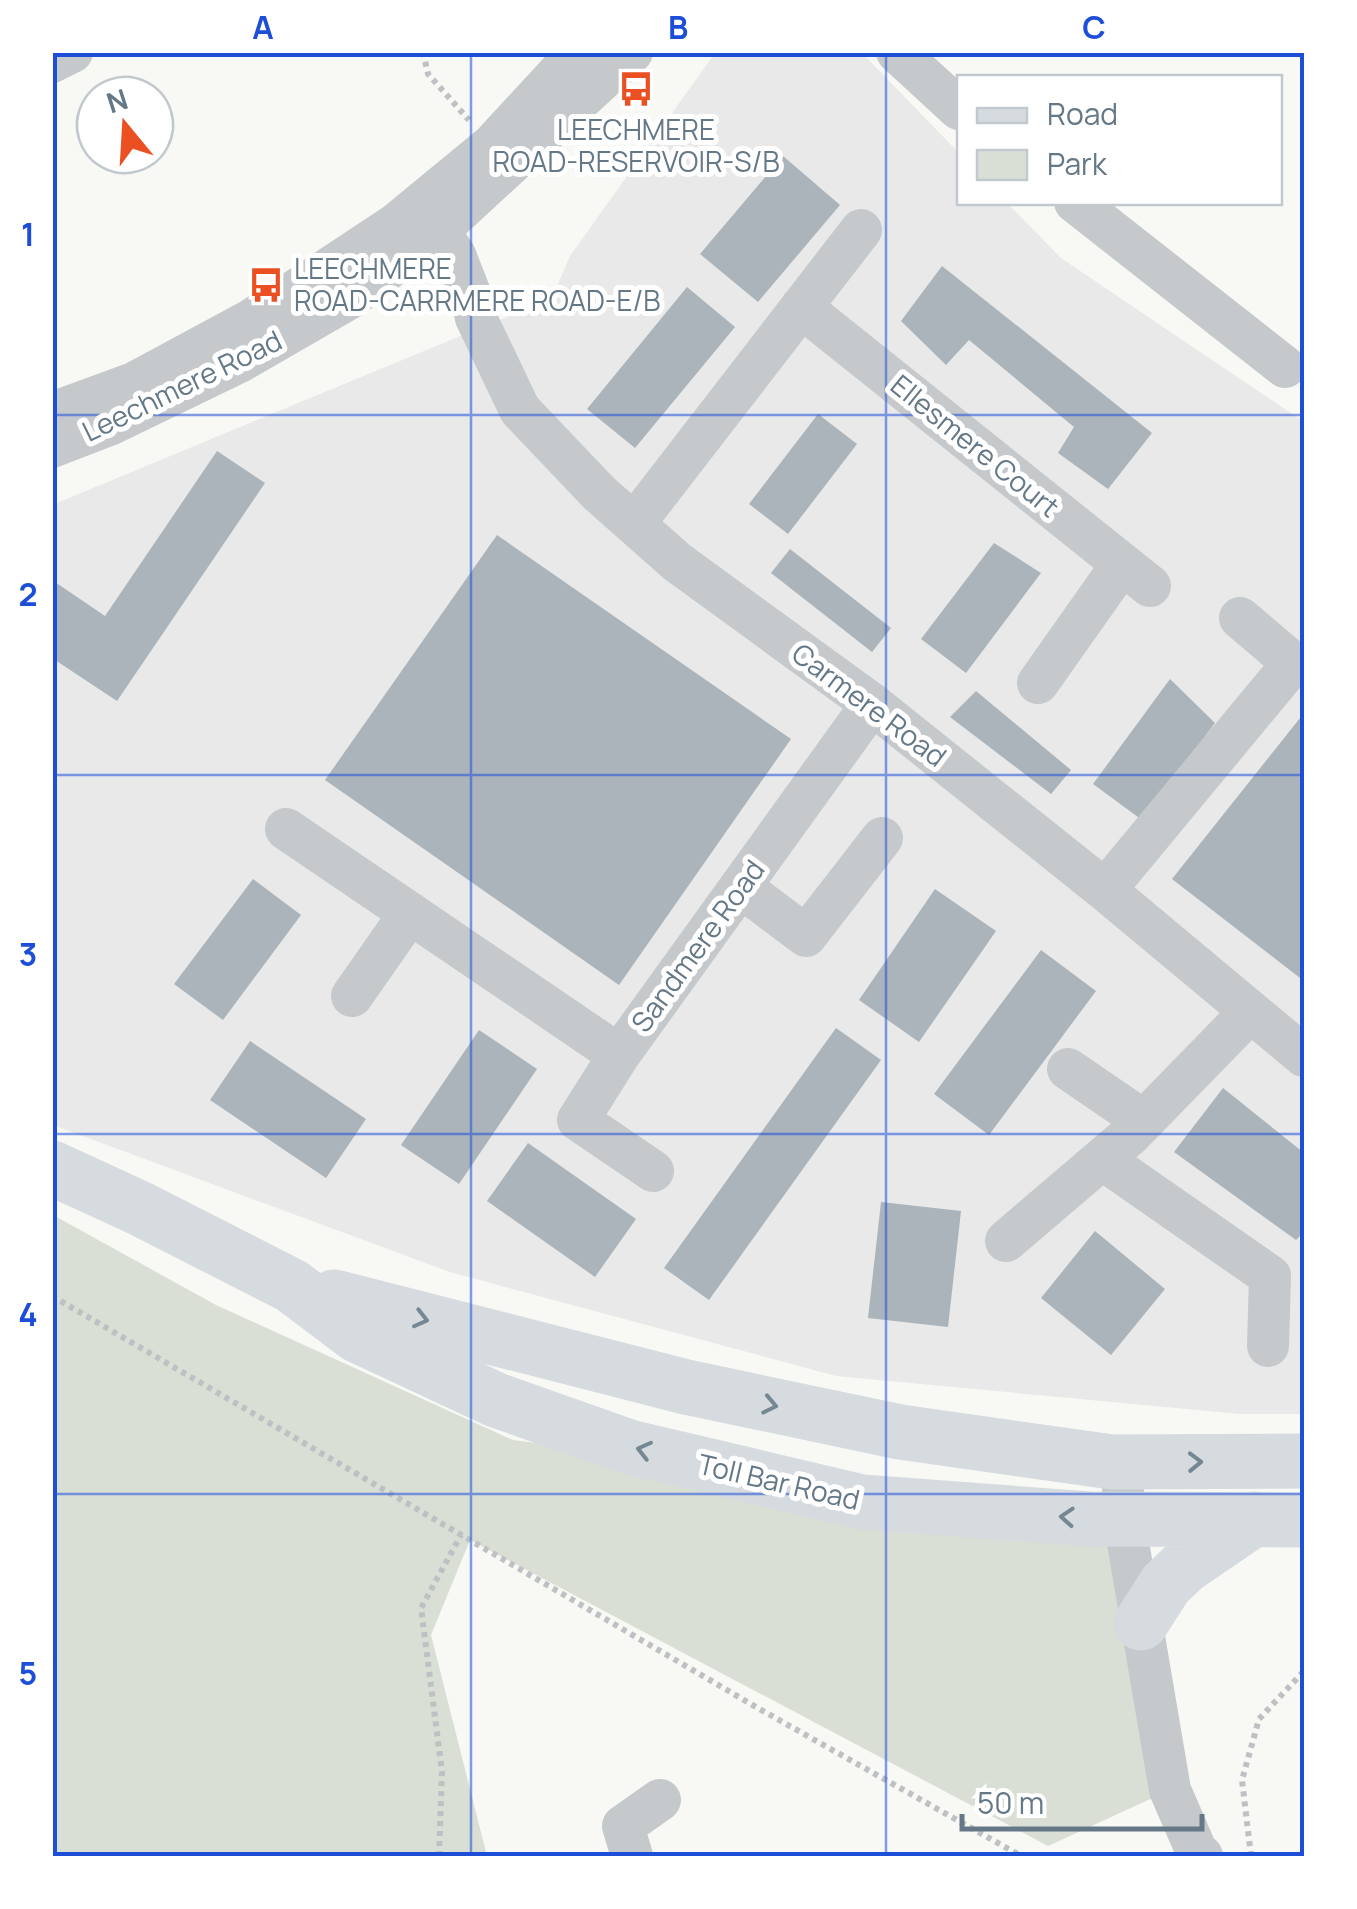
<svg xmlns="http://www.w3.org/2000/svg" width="1357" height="1909" font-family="Manrope,sans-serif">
<rect width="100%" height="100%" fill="#f8f8f4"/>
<path fill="#e8e9e8" d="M715 53H862L959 153V202L1007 203 1061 258 1304 422V1414H1240L836 1376 450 1272 53 1125 52 505 552 298 570 256Z"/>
<path fill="#d9dfd5" d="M53 1215 216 1305 513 1440 1124 1519 1170 1790 1048 1846 470 1540 431 1635 487 1856H53Z"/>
<path fill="#abb4ba" d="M783 156 840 205 758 302 700 254Z
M942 266 1152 433 1108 489 1058 453 1074 427 969 340 946 365 901 321Z
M687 287 735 327 635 448 587 409Z
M818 414 857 444 788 534 749 504Z
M217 451 265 483 117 701 52 658V580L105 616Z
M497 535 791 739 619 985 325 780Z
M994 543 1041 573 966 673 921 639Z
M790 549 891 628 872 652 771 573Z
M1170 679 1215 723 1142 820 1093 784Z
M976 691 1071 770 1051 794 950 717Z
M1304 713V981L1172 879Z
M253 879 301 915 223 1020 174 984Z
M935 889 996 931 919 1042 859 1000Z
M1041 950 1096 991 989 1135 934 1094Z
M836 1028 881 1060 709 1300 664 1268Z
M479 1030 537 1069 459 1184 401 1145Z
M250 1041 366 1119 326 1178 210 1100Z
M1223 1088 1304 1153V1232L1296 1240 1174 1152Z
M528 1143 636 1219 595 1277 487 1201Z
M881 1202 961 1211 948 1327 868 1318Z
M1095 1231 1165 1289 1111 1355 1041 1298Z"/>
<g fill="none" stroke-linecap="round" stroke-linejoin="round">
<path stroke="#bec1c3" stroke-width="6" stroke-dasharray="5 5" stroke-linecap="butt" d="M423 52 428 74 469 120
M52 1296 756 1707 1021 1856
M439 1856 442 1772 421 1608 461 1535
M1251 1856 1242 1780 1259 1719 1304 1671"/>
<path stroke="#c5c9cc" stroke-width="42" d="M897 52 959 109
M52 62 72 52
M1075 202 1285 367
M420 204 455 255 471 296 476 318 520 410 599 493 677 562 872 704 1105 890 1304 1056
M801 307 1150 586
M52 413 134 383 251 320 396 224 492 145 578 52
M52 447 109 425 241 361 350 298 439 230 632 52
M634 524 861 230
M1038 683 1122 564
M286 829 619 1055 872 704
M741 887 806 936 882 838
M1105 890 1293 663 1240 618
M352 996 410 913
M619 1055 578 1120 653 1171
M1068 1069 1144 1121
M1102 1159 1270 1276 1268 1346
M1006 1241 1130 1135 1250 1012
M1123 1489 1124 1519 1170 1790 1196 1850 1202 1856
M632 1856 623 1826 660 1800"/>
<path stroke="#d6dbdf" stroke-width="55" d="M52 1168 139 1208 292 1286 357 1335 496 1400 629 1447 862 1502 1089 1519 1304 1520
M334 1297 686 1387 900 1432 1112 1462 1304 1461
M1141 1623 1166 1584 1185 1566 1254 1519"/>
</g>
<defs><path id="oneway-chevron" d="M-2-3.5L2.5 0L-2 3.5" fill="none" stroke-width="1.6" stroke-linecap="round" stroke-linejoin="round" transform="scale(2.5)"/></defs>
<g stroke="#768794">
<use href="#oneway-chevron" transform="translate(421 1319) rotate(14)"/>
<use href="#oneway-chevron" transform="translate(770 1405) rotate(12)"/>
<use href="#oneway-chevron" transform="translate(644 1450) rotate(-166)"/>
<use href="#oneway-chevron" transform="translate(1195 1462) rotate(-1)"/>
<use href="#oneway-chevron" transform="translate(1067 1517) rotate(-176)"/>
</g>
<path fill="none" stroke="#1d4ed8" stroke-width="2.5" stroke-opacity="0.55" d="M471 52V1856M886 52V1856M52 415H1304M52 775H1304M52 1134H1304M52 1494H1304"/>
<defs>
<symbol id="bus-bare" viewBox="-9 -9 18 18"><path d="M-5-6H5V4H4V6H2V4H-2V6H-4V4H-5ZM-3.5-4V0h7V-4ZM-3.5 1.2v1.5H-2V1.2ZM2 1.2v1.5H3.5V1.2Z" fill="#ea5022" stroke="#fff" stroke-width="2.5" paint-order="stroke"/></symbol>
</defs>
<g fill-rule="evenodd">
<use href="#bus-bare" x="611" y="64" width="50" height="50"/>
<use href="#bus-bare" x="241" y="260" width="50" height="50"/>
</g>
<g text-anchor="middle" stroke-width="10" stroke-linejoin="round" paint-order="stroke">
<g font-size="28" fill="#657887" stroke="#fff">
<text x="636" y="140">LEECHMERE<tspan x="636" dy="32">ROAD-RESERVOIR-S/B</tspan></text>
<text x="294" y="279" text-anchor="start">LEECHMERE<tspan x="294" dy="32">ROAD-CARRMERE ROAD-E/B</tspan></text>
</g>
<g font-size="28" fill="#657887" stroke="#fff">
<text transform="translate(182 386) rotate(-26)" y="10">Leechmere Road</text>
<text transform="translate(975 446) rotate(39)" y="10">Ellesmere Court</text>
<text transform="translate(869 705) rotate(37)" y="10">Carmere Road</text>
<text transform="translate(698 946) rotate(-54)" y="10">Sandmere Road</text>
<text transform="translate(779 1482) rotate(13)" y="10">Toll Bar Road</text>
</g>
</g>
<rect width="1357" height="1909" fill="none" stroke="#ffffff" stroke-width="110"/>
<rect x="957" y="75" width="325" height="130" fill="#ffffff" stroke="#c1c9cf" stroke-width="2.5"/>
<rect x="977" y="108" width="50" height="15" fill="#d6dbdf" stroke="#c1c9cf" stroke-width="2.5"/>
<text x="1047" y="125" font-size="30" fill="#657887">Road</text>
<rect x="977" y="150" width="50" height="30" fill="#d9dfd5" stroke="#c1c9cf" stroke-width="2.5"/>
<text x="1047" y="175" font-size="30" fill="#657887">Park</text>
<g transform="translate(125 125) rotate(342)"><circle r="48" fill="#ffffff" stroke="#c1c9cf" stroke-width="2.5"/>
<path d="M0-8L18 38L0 25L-18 38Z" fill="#ea5022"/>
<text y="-15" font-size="28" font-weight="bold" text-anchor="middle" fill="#657887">N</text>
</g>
<path d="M962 1814v15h240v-15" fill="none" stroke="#657887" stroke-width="5"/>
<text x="977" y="1814" font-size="30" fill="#657887" stroke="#ffffff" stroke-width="8" paint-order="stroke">50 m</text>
<rect x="55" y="55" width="1247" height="1799" fill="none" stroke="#1d4ed8" stroke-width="4"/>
<g font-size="32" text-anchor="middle" font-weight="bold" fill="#1d4ed8">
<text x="263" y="39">A</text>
<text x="678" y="39">B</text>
<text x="1094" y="39">C</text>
<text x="28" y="246">1</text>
<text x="28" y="606">2</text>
<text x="28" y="966">3</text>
<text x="28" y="1326">4</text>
<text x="28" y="1685">5</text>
</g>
</svg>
